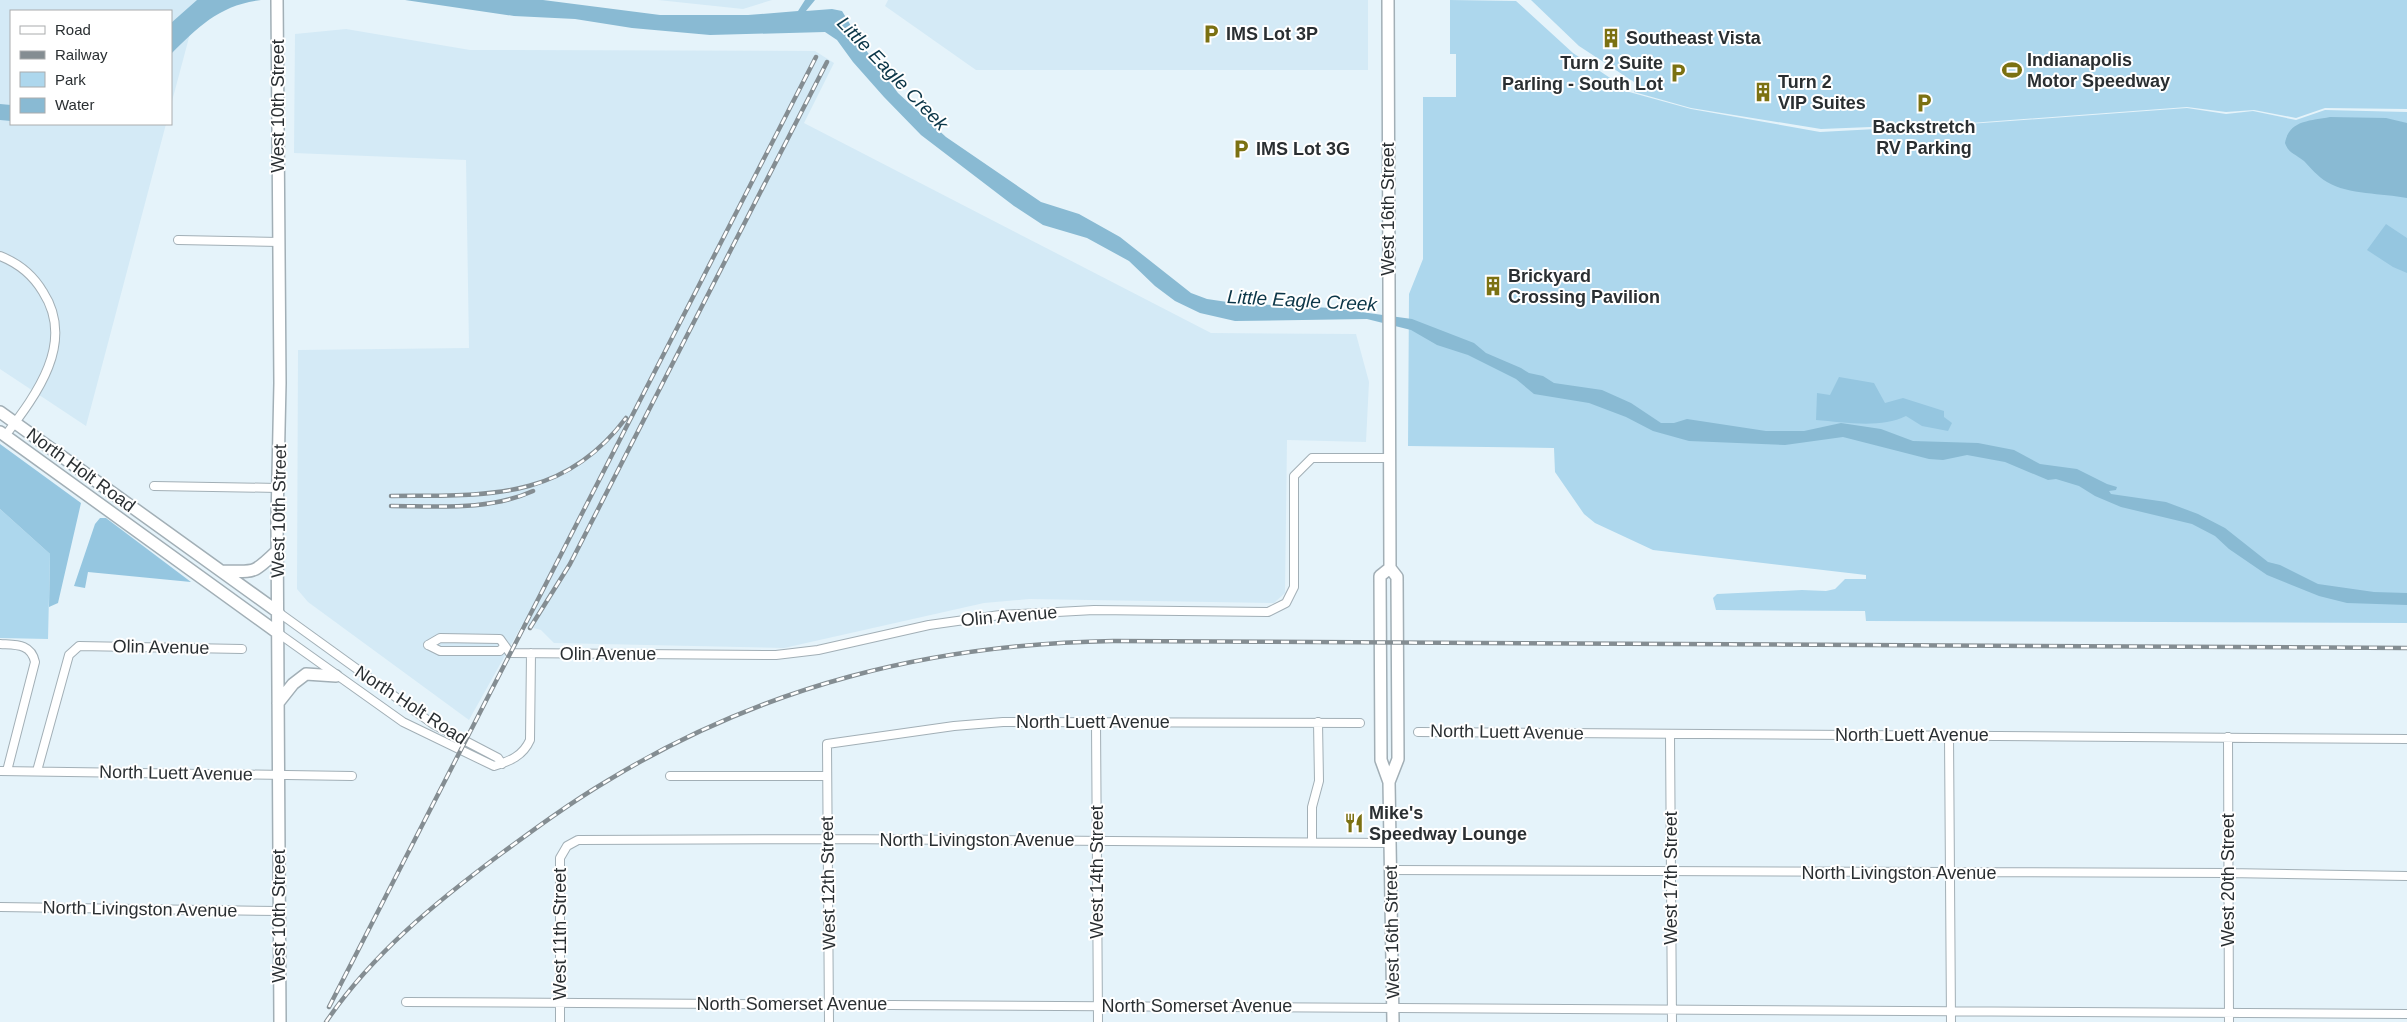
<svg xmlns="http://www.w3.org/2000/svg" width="2407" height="1022" font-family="Arial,sans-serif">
<rect width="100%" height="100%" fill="#e5f3fa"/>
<path fill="#d4eaf6" d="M0 0H199L171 105V11H11V124H166L86 426 0 369Z
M658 0H772L743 9Z
M888 0H1368V70H976L885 6Z
M346 29 470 50 815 51 834 63 804 123 1211 333 1356 334 1369 382 1366 442 1287 440 1285 593 1274 603 1029 599 984 603 784 648 554 643 541 630 522 625 469 720 308 602 297 589 298 350 469 348 466 160 294 153 295 34Z"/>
<path fill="#add7ed" d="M1450 0 1516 1 1573 53 1622 86V90L1691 109 1820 132 1969 124 2187 108 2226 114 2253 111 2296 120 2325 110 2407 112V623L1866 621 1865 611 1716 610 1713 598 1717 594 1802 590 1826 591 1835 589 1845 579H1866V575L1653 550 1595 523 1584 514 1555 472 1554 448 1408 446 1409 294 1423 259V97H1456V54H1450Z
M1531 0H2407V109L2325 108 2296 118 2254 110 2226 112 2187 107 1970 123 1821 129 1691 108 1634 92V82L1579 46Z
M0 509 50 554 48 639 0 638Z"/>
<path fill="#95c6e0" d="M2386 224 2407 238V273L2393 267 2367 250Z
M1839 377 1874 383 1885 403 1903 398 1944 411V417L1952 423 1948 431 1922 426 1906 416C1880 429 1844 422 1816 420L1817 393 1830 395Z
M0 444 81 503 58 603 49 607 50 554 0 509Z
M100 518H106L191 582 88 572 85 588 74 586 95 524Z"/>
<path fill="#89bad3" d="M197 0H261C220 5 199 26 171 54V23Z
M405 0H543L660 15H748L798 11 805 0H815L806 11 832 9 842 11 865 49 898 93 946 137 1041 202 1079 214 1120 237 1191 293 1207 299 1234 303 1332 308 1412 319 1474 343 1486 353 1521 368 1529 373 1543 376 1554 383 1602 390 1631 403 1661 423H1674L1687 419 1766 431H1804L1841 423 1881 429 1913 441 1978 443 2014 450 2040 464 2077 469 2107 484 2117 487 2116 490 2109 491 2111 494 2166 502 2198 514 2225 528 2268 562 2280 565 2318 584 2374 592 2407 593V605L2347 603 2319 596 2267 575 2229 549 2215 536 2192 524 2121 507 2095 496 2079 486 2056 479 2048 480 2005 462 1967 455 1943 460 1929 459 1843 437 1785 445 1689 441 1653 431 1626 417 1589 403 1534 394 1516 379 1468 355 1437 345 1411 330 1367 319 1235 321 1200 313 1175 301 1155 286 1129 261 1087 238 1043 225 1014 206 921 135 884 97 853 62 837 40 825 32 710 35 632 28 575 19 514 16Z
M0 104 11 105V121L0 120Z
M2330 117 2386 118 2407 123V198C2382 193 2349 195 2327 182 2317 176 2311 168 2304 161 2296 154 2289 154 2285 143 2289 120 2310 121 2330 117Z"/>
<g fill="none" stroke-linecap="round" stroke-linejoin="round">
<defs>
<path id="street" d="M178 240 279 242
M0 256C18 263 33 275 43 292 76 343 36 395 5 436
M154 486 278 488
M278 612 433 724 498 758 502 764
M278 633 403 722 494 766C510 761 523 756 530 740L531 653
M0 644C15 645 31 643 35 662L7 771
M428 645 440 638 500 639 510 653 776 655 818 650 929 625 1000 615 1094 610 1268 612 1286 603 1294 587V476L1312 458H1390
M428 645 440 651H500L504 646
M1096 722 1098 1022
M1418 732 2407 739
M1670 734 1672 1022
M1949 735 1951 1022
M2228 737 2229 1022
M0 771 352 776
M37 771 69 655 79 646 242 649
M670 776H826
M1312 841V807L1319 781 1318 722
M1391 870 2227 873 2407 876
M0 907 279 911
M406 1002 2407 1014
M560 1022V858L567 846 578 840 827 839 1391 843
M829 1022 827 744 954 726 1003 722 1360 723"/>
<path id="primary" d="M277 0 280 383 277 521 280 1022
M1388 0 1390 568 1397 577 1398 759 1389 782
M0 412 278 612
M0 432 278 633
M1390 568 1380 576 1381 760 1389 782 1393 1022
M221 571C255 571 251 576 277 551
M278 703 293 684 306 674 336 676"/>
</defs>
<use href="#street" stroke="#a2afb6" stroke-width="10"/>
<use href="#primary" stroke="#a2afb6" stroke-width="14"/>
<use href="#street" stroke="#fff" stroke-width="8"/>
<use href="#primary" stroke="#fff" stroke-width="11"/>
<defs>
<path id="rail" d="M391 496C485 495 563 502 626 418
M391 506C438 506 489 511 533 491
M530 628 570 564 827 62
M329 1007 816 57
M326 1022C372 954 436 902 502 853 536 828 570 803 607 781 763 686 930 644 1113 641L2407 648"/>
</defs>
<use href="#rail" stroke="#848d92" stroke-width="4.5"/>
<use href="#rail" stroke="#fff" stroke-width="2.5" stroke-dasharray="8" stroke-linecap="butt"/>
</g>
<defs>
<symbol id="parking-bare" viewBox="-9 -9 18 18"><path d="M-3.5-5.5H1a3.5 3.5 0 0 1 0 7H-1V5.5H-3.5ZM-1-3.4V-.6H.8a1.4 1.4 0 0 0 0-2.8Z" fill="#7b7112" stroke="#fff" stroke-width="2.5" paint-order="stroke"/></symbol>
<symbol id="building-bare" viewBox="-9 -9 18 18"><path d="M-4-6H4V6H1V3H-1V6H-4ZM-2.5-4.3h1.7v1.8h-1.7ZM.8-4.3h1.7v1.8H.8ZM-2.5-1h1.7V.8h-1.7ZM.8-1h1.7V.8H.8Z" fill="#7b7112" stroke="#fff" stroke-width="2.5" paint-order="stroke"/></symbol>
<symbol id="stadium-bare" viewBox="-9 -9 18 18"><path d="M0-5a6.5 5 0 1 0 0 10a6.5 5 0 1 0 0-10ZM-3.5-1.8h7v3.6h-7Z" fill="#7b7112" stroke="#fff" stroke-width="2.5" paint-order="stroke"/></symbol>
<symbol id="restaurant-bare" viewBox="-9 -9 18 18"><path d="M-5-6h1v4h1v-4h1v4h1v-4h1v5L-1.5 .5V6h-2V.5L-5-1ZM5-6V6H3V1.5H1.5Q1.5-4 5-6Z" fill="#7b7112" stroke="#fff" stroke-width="2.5" paint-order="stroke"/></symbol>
</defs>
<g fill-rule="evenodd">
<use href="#parking-bare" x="1197" y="20" width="28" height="28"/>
<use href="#building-bare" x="1597" y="24" width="28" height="28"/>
<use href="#stadium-bare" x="1998" y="56" width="28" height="28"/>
<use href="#parking-bare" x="1664" y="59" width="28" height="28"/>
<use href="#building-bare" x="1749" y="78" width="28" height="28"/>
<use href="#parking-bare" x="1910" y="89" width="28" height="28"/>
<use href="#parking-bare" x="1227" y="135" width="28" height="28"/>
<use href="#building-bare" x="1479" y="272" width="28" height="28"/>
<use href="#restaurant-bare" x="1340" y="809" width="28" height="28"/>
</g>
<g text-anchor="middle" stroke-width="4" stroke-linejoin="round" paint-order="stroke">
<g font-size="18" font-weight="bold" fill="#2a2f32" stroke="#fff" text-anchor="start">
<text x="1226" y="40">IMS Lot 3P</text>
<text x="1626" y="44">Southeast Vista</text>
<text x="2027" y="66">Indianapolis<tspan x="2027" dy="21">Motor Speedway</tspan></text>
<text x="1663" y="69" text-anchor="end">Turn 2 Suite<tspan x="1663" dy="21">Parling - South Lot</tspan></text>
<text x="1778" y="88">Turn 2<tspan x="1778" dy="21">VIP Suites</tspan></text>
<text x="1924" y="133" text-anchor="middle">Backstretch<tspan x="1924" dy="21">RV Parking</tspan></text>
<text x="1256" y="155">IMS Lot 3G</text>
<text x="1508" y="282">Brickyard<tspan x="1508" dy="21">Crossing Pavilion</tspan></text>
<text x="1369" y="819">Mike's<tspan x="1369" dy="21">Speedway Lounge</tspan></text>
</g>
<g font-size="18" fill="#2a2f32" stroke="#fff">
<text transform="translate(278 106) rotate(-90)" y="6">West 10th Street</text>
<text transform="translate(1388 209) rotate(-90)" y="6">West 16th Street</text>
<text transform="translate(81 470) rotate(36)" y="6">North Holt Road</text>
<text transform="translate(279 511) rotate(-89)" y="6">West 10th Street</text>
<text transform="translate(1009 616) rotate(-5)" y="6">Olin Avenue</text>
<text transform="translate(161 647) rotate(1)" y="6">Olin Avenue</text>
<text x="608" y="660">Olin Avenue</text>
<text transform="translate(411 705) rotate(33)" y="6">North Holt Road</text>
<text x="1093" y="728">North Luett Avenue</text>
<text transform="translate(1507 732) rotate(1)" y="6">North Luett Avenue</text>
<text x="1912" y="741">North Luett Avenue</text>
<text transform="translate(176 773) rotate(1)" y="6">North Luett Avenue</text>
<text x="977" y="846">North Livingston Avenue</text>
<text transform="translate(1097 872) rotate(-90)" y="6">West 14th Street</text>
<text x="1899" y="879">North Livingston Avenue</text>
<text transform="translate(1671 878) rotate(-90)" y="6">West 17th Street</text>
<text transform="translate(2228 880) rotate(-90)" y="6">West 20th Street</text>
<text transform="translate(828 883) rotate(-91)" y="6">West 12th Street</text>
<text transform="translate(140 909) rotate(1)" y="6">North Livingston Avenue</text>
<text transform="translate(279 916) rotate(-90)" y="6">West 10th Street</text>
<text transform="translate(1392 932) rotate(-91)" y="6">West 16th Street</text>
<text transform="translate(560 934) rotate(-90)" y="6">West 11th Street</text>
<text x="792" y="1010">North Somerset Avenue</text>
<text x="1197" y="1012">North Somerset Avenue</text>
</g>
<g font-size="19" font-style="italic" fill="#0b3648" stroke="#fff">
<text transform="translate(893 73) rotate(46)" y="7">Little Eagle Creek</text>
<text transform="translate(1302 300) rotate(3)" y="7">Little Eagle Creek</text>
</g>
</g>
<rect x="10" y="10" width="162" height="115" fill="#ffffff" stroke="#aaacad"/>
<rect x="20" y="26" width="25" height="8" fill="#ffffff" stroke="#aaacad"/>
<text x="55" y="35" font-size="15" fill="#2a2f32">Road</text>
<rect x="20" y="51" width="25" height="8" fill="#848d92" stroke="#aaacad"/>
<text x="55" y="60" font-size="15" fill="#2a2f32">Railway</text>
<rect x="20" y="72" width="25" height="15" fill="#add7ed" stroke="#aaacad"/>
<text x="55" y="85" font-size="15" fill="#2a2f32">Park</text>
<rect x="20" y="98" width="25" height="15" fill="#89bad3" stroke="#aaacad"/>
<text x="55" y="110" font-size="15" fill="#2a2f32">Water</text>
</svg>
